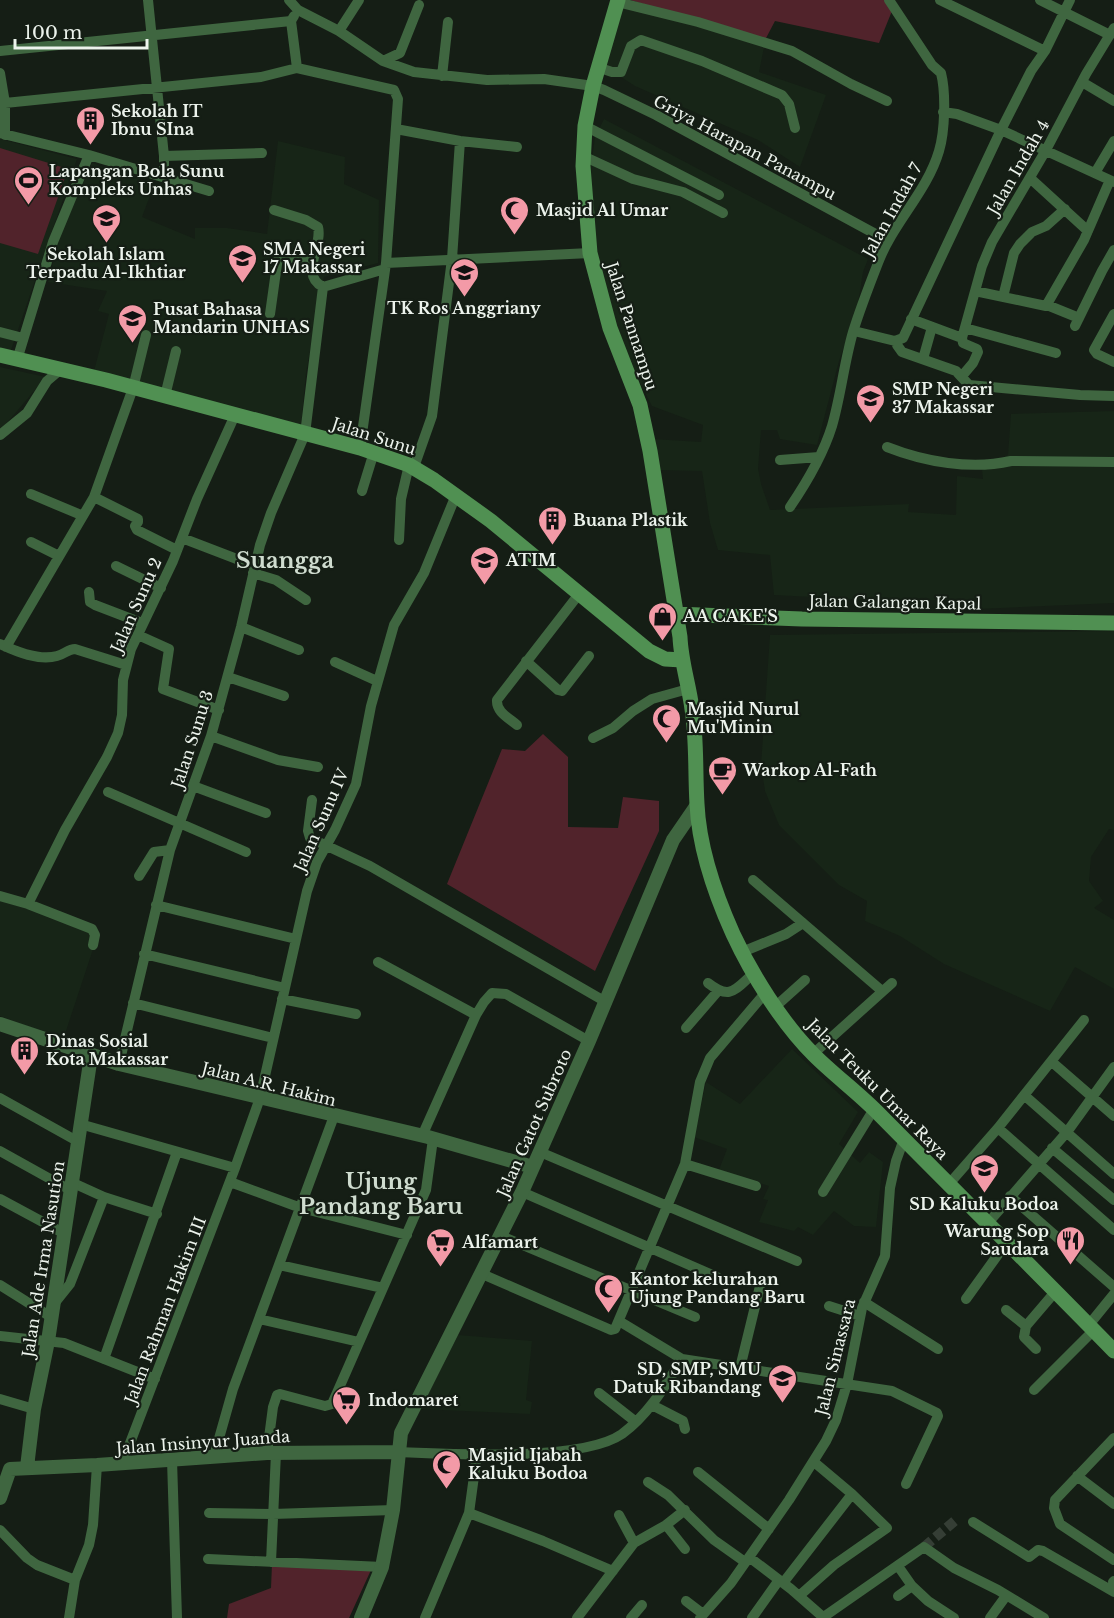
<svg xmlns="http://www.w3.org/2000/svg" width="1114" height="1618" font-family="'Libre Baskerville',serif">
<rect width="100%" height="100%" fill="#151e15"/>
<path fill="#172517" d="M620 5 702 26 764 47 759 72 826 95 800 167 758 140 635 86 604 66Z
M604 119 868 259 863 272 857 310 839 361 817 445 780 439 777 430H761L758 469 761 484 770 510 909 504 908 512 956 515 957 476 983 479 982 470 1008 455 1011 414 1114 411V603L954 610V600H870L774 595 770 555 718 550 710 523 702 471 657 470 653 439 701 442 703 425 652 406 620 345 592 236 591 167 595 137Z
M0 139 77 159 10 353 0 350Z
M278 141 345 157 344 184 379 200 378 263 324 277 306 373 301 427 94 371 109 314 98 311 107 291 48 282 61 233 92 163 154 185 142 217 195 239V228H227L267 234Z
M0 367 46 377 0 431Z
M1114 631V830L1109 829 1091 857 1089 881 1103 901 1094 908 1114 920V989L1075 967 1050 1011 944 964 900 936 865 921 867 901 839 885 779 825 765 791 761 765 770 635Z
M0 891 49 918 98 934 63 1040 0 1016Z
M792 1049 858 1112 839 1144 860 1163 869 1152 883 1162 876 1227 854 1226 834 1211 813 1235 798 1227 794 1231 759 1222 768 1200 763 1199 769 1186 719 1170 727 1149 694 1137 706 1082 740 1104Z
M458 1335 532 1341 526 1400 532 1402 530 1414 420 1409Z"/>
<path fill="#51232b" d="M630 0H890L894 6 879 43 775 21 765 40Z
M0 148 68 169 38 254 0 243Z
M543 734 568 757V827L618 828 623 797 659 801V831L595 971 447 884 502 749 525 751Z
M272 1564 371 1570 349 1618H227L229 1604 271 1588Z"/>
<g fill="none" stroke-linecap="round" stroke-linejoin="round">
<path stroke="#353e35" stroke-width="10" stroke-dasharray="10 5" stroke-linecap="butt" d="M924 1547 957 1519"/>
<path stroke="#3f6640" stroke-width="10" d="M148 0 164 156V177
M289 0 298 10 339 31 383 61 414 72 487 80 544 79 593 86 604 90 656 115 881 237
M940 0 1045 51
M1040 0 1110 35
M617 2 698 22 792 51 851 84 887 101
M294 16 291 21 297 68
M339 31 359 0
M0 51 291 21
M383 61 400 53 419 5
M600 68 612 72H621L631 46 641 40 702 61 782 95 789 104 795 128
M0 73 5 103V135
M442 76 448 22
M1082 82 1114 101
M5 103 261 77 297 68 394 90 398 99 386 263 360 448
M943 112 957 114 1001 130 1114 182
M585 126 719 195
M396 129 460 141 517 147
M0 133 89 155 209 191
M164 156 262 153
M583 156 633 179 683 192 723 213
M1095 173 1114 141
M1030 178 1088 231
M274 210 306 220 318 227C323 246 299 275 323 287L385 269
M386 263 590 253
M975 291 1046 306 1084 240 1110 180
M1003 297 1014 253 1020 244 1032 232 1046 226 1065 209
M1047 305 1079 318
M270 314 278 257 313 261
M1114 314 1094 350 1097 354 1114 362
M911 319 962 338 982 266 992 242 1046 150 1086 74 1114 28
M1075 326 1102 271 1114 250
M965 328 1056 353
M854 331 895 341 903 338 1001 130 1031 71 1045 51 1070 0
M0 332 23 338
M898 341 897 345 902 352 956 371 969 385 1080 395 1114 396
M923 359 932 327
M17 360 53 242 89 155
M962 376 973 363 978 352 977 349 963 343 962 338
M165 396 176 351
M0 435 27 413 47 381 60 370
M887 447C925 462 971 470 1011 461L1114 462
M780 460 819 457
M414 467 432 416 452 259 460 141
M362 491 374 452
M31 494 81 515
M94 497 138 519V522L135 526 137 530 177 550
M790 507C807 482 823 455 832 426 841 395 844 363 853 332 860 309 869 286 878 263 893 223 927 192 939 151 945 131 946 93 941 73L932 65 889 0
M182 538 255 566
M399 540 401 499 409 465
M31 542 59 556
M116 566 161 588
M253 573 276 580 306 600
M89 592 90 602 95 605 142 623
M241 627 299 650
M138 635 169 649 163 689 219 710
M0 644C17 652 39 661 57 656 65 654 68 649 75 649L126 665
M6 647 94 497 133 388 146 335
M526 661 558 690 562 691 589 656
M335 662 377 681
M228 677 284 696
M517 725C509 718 496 712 497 700L579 594
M211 736 278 760 318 767
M593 738 613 728 633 711 652 699 688 689
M193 786 266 813
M108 792 246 852
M312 800 308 831 310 838 370 866 606 1002
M139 876 154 852 170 850
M753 880 882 991
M0 896 28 904 92 929 95 935 93 945
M28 904 65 830 107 757 118 733 122 715 123 680 131 649 173 561 197 499 235 415
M156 905 296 939
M742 952 786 934 803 923
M144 954 285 988
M378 962 476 1015
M708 983C731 1001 735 989 754 973
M282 999 356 1014
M133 1003 273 1038
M776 1006 805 980
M686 1028 718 991
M813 1054 892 983
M1052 1062 1114 1116
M119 1064 170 850 211 736 241 627 260 545 271 513 305 434 323 287
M1024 1095 1114 1174
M0 1098 77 1141
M80 1124 235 1168
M998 1128 1114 1230
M422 1136 476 1015 484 1002 492 993 506 994 589 1041
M1052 1148 1114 1200
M0 1151 70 1190
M540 1152 797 1261
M685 1164 756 1186
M71 1182 104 1197 157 1214
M230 1182 301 1208 407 1235
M949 1184 998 1128 1084 1020
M522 1192 717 1277
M823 1192 874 1109
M1010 1196 1114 1287
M0 1199 65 1234
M988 1223 1067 1132 1114 1067
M501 1236 695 1317
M279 1265 383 1288
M482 1274 611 1330 615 1329 685 1164 700 1082 710 1058 766 992
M0 1285 51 1317
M966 1299 1007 1242
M864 1302 938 1349
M54 1304 70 1284 104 1197
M829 1306 860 1316
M1006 1310 1026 1326 1055 1292
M259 1319 359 1342
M619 1321 682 1359 892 1391 937 1413 938 1416 906 1484
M1026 1326 1024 1337 1036 1349
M1088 1326 1114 1294
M0 1336 64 1343 155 1379
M104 1359 177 1152
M740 1368 761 1282
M1034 1390 1094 1330
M599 1393 636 1422
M0 1399 34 1409
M652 1405 683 1421 685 1429
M1114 1438 1055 1500 1054 1508 1060 1524 1114 1560
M398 1452C449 1454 582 1462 622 1434 649 1414 665 1386 682 1359
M267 1453 273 1407 277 1395 280 1394 325 1406 332 1404 426 1190 433 1139
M214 1456 233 1389 334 1116
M172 1460 177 1618
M122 1464 235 1168 260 1098 307 891 317 862 335 830 356 784 371 706 394 625 424 573 456 495
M698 1472 769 1529
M1077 1476 1114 1504
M648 1482 668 1495 714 1540 745 1562
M209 1513 273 1514 393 1510
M469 1513 543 1541 613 1571
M619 1515 634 1543
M973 1522 1029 1557 1038 1550 1043 1551 1114 1592
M666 1525 685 1549
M0 1530 27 1558 37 1565 75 1580
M749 1557 791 1589 823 1617
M208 1559 382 1567
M271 1562 276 1453
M1113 1582 1114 1581
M783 1583 852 1494
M912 1586 928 1601 954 1618
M799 1596 834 1565 887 1528 852 1494 814 1462
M898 1596 912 1586 898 1566
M686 1601 703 1614
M69 1618 75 1580 89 1545 93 1525 97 1465
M425 1618 469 1513 477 1454
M577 1618 634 1543 666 1525 685 1510
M631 1618 642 1605
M700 1618 731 1583 789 1500 826 1441 836 1420 847 1384 862 1308 885 1256 890 1188 896 1161 904 1139
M752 1618 779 1580
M822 1618 924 1547 954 1568 998 1590 1044 1618
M990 1618 1006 1596"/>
<path stroke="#3f6640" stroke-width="14" d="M0 1024 119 1064 428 1137 533 1167
M27 1467 34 1409 48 1341 91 1056
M10 1469 97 1465 267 1453 398 1452
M0 1498 10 1469
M361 1618 382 1567 393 1510 401 1433 522 1192 589 1041 673 840 697 805"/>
<path stroke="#509052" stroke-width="15" d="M618 0 593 86 585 126 583 166 590 253 610 328 640 405 650 451 680 637C681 662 689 685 692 709 697 740 695 772 697 804 699 848 715 894 733 934 752 975 782 1023 814 1055 835 1076 860 1094 881 1116 958 1194 1037 1272 1114 1351
M0 355 106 380 360 448 409 465 434 480 491 521 649 651 665 659 682 660
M675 614 802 619 1114 623"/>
</g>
<defs>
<symbol id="building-pin" viewBox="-11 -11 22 30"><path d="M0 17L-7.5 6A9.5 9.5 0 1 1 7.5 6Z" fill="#f39aa7" stroke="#151e15"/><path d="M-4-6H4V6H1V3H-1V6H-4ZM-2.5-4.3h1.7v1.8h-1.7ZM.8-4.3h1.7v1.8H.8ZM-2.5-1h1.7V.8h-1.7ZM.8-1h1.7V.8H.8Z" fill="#111"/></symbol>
<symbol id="stadium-pin" viewBox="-11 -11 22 30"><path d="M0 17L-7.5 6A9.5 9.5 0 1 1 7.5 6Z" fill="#f39aa7" stroke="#151e15"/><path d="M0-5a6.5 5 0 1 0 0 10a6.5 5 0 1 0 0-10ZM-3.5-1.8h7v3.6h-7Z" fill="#111"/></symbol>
<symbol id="mosque-pin" viewBox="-11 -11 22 30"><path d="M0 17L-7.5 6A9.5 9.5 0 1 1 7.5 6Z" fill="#f39aa7" stroke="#151e15"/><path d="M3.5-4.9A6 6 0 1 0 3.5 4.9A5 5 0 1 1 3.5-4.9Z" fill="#111"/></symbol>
<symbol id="school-pin" viewBox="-11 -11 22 30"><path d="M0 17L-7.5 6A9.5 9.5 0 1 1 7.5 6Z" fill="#f39aa7" stroke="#151e15"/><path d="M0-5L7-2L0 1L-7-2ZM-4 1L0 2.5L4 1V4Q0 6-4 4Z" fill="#111"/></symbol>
<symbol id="university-pin" viewBox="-11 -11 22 30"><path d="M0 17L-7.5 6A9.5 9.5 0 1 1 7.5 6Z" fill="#f39aa7" stroke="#151e15"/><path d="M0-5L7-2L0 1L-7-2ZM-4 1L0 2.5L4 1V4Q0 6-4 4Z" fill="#111"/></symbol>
<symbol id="shop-pin" viewBox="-11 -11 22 30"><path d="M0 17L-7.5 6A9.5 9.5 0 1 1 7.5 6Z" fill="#f39aa7" stroke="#151e15"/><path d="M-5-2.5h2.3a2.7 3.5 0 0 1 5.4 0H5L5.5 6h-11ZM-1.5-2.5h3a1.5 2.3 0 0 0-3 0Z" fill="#111"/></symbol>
<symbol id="cafe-pin" viewBox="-11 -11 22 30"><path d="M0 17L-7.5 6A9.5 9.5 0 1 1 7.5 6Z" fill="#f39aa7" stroke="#151e15"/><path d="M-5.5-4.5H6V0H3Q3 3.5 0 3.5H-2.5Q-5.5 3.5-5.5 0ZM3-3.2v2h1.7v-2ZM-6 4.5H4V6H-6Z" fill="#111"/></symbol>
<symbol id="restaurant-pin" viewBox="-11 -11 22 30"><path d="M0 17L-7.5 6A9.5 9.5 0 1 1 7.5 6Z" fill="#f39aa7" stroke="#151e15"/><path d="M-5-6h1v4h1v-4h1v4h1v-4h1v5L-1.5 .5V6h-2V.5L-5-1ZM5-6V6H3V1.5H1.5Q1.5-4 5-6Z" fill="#111"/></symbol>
<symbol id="supermarket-pin" viewBox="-11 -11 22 30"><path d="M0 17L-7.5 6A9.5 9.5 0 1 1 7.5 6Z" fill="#f39aa7" stroke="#151e15"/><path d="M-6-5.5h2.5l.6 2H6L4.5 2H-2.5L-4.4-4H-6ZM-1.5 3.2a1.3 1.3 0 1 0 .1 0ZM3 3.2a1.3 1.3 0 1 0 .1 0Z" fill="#111"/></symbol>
</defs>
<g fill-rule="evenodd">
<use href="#building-pin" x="74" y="104" width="33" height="45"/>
<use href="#stadium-pin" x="12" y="164" width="33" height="45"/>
<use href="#mosque-pin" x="498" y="194" width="33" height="45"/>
<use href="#school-pin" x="90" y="202" width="33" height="45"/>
<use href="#school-pin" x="226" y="242" width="33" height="45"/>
<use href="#school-pin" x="448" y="256" width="33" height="45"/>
<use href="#university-pin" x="116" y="302" width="33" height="45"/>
<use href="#school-pin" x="854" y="382" width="33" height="45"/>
<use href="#building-pin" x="536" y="504" width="33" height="45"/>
<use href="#university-pin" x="468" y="544" width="33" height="45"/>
<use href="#shop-pin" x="646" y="600" width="33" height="45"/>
<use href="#mosque-pin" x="650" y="702" width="33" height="45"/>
<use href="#cafe-pin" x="706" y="754" width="33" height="45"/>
<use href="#building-pin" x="8" y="1034" width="33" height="45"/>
<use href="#school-pin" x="968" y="1152" width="33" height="45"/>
<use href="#restaurant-pin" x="1054" y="1224" width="33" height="45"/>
<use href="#supermarket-pin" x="424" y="1226" width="33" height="45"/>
<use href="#mosque-pin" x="592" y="1272" width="33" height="45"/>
<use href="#school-pin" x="766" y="1362" width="33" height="45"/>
<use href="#supermarket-pin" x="330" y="1384" width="33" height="45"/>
<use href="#mosque-pin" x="430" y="1448" width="33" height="45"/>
</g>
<g text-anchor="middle" stroke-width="4.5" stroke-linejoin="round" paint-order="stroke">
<g font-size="16" font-weight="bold" fill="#ecf3ec" stroke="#151e15" text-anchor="start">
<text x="111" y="117">Sekolah IT<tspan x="111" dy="18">Ibnu SIna</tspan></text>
<text x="49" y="177">Lapangan Bola Sunu<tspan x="49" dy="18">Kompleks Unhas</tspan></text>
<text x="536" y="216">Masjid Al Umar</text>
<text x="263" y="255">SMA Negeri<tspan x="263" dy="18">17 Makassar</tspan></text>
<text x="106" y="260" text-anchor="middle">Sekolah Islam<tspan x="106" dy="18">Terpadu Al-Ikhtiar</tspan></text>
<text x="464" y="314" text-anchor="middle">TK Ros Anggriany</text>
<text x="153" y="315">Pusat Bahasa<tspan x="153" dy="18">Mandarin UNHAS</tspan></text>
<text x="892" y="395">SMP Negeri<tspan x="892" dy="18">37 Makassar</tspan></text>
<text x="573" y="526">Buana Plastik</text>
<text x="506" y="566">ATIM</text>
<text x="683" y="622">AA CAKE'S</text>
<text x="687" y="715">Masjid Nurul<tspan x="687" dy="18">Mu'Minin</tspan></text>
<text x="743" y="776">Warkop Al-Fath</text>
<text x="46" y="1047">Dinas Sosial<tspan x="46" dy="18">Kota Makassar</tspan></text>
<text x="984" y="1210" text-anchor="middle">SD Kaluku Bodoa</text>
<text x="1049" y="1237" text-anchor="end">Warung Sop<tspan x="1049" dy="18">Saudara</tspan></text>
<text x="462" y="1248">Alfamart</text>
<text x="630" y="1285">Kantor kelurahan<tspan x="630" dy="18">Ujung Pandang Baru</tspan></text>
<text x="761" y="1375" text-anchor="end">SD, SMP, SMU<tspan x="761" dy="18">Datuk Ribandang</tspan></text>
<text x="368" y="1406">Indomaret</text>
<text x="468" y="1461">Masjid Ijabah<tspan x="468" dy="18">Kaluku Bodoa</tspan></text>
</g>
<g font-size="16" fill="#ecf3ec" stroke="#151e15">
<text transform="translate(745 147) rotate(28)" y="6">Griya Harapan Panampu</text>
<text transform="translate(1018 167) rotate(-60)" y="6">Jalan Indah 4</text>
<text transform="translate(892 210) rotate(-61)" y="6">Jalan Indah 7</text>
<text transform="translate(632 326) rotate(72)" y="6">Jalan Pannampu</text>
<text transform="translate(374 436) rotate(18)" y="6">Jalan Sunu</text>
<text transform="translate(895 602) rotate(1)" y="6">Jalan Galangan Kapal</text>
<text transform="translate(136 605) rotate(-66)" y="6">Jalan Sunu 2</text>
<text transform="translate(192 739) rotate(-72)" y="6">Jalan Sunu 3</text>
<text transform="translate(321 820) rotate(-66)" y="6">Jalan Sunu IV</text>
<text transform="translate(269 1084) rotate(14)" y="6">Jalan A.R. Hakim</text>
<text transform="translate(878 1089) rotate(45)" y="6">Jalan Teuku Umar Raya</text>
<text transform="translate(534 1123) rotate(-66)" y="6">Jalan Gatot Subroto</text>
<text transform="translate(43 1259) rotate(-81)" y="6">Jalan Ade Irma Nasution</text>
<text transform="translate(165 1310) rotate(-69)" y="6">Jalan Rahman Hakim III</text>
<text transform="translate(835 1357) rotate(-76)" y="6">Jalan Sinassara</text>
<text transform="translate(203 1442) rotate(-4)" y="6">Jalan Insinyur Juanda</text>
</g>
<g font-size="22" font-weight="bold" fill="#cfdccf" stroke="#151e15">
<text x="285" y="568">Suangga</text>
<text x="381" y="1189">Ujung<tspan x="381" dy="25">Pandang Baru</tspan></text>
</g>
</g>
<path d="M15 39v9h132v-9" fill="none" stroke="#ecf3ec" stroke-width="3"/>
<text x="24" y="39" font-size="18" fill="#ecf3ec" stroke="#151e15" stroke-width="4.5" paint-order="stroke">100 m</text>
</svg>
